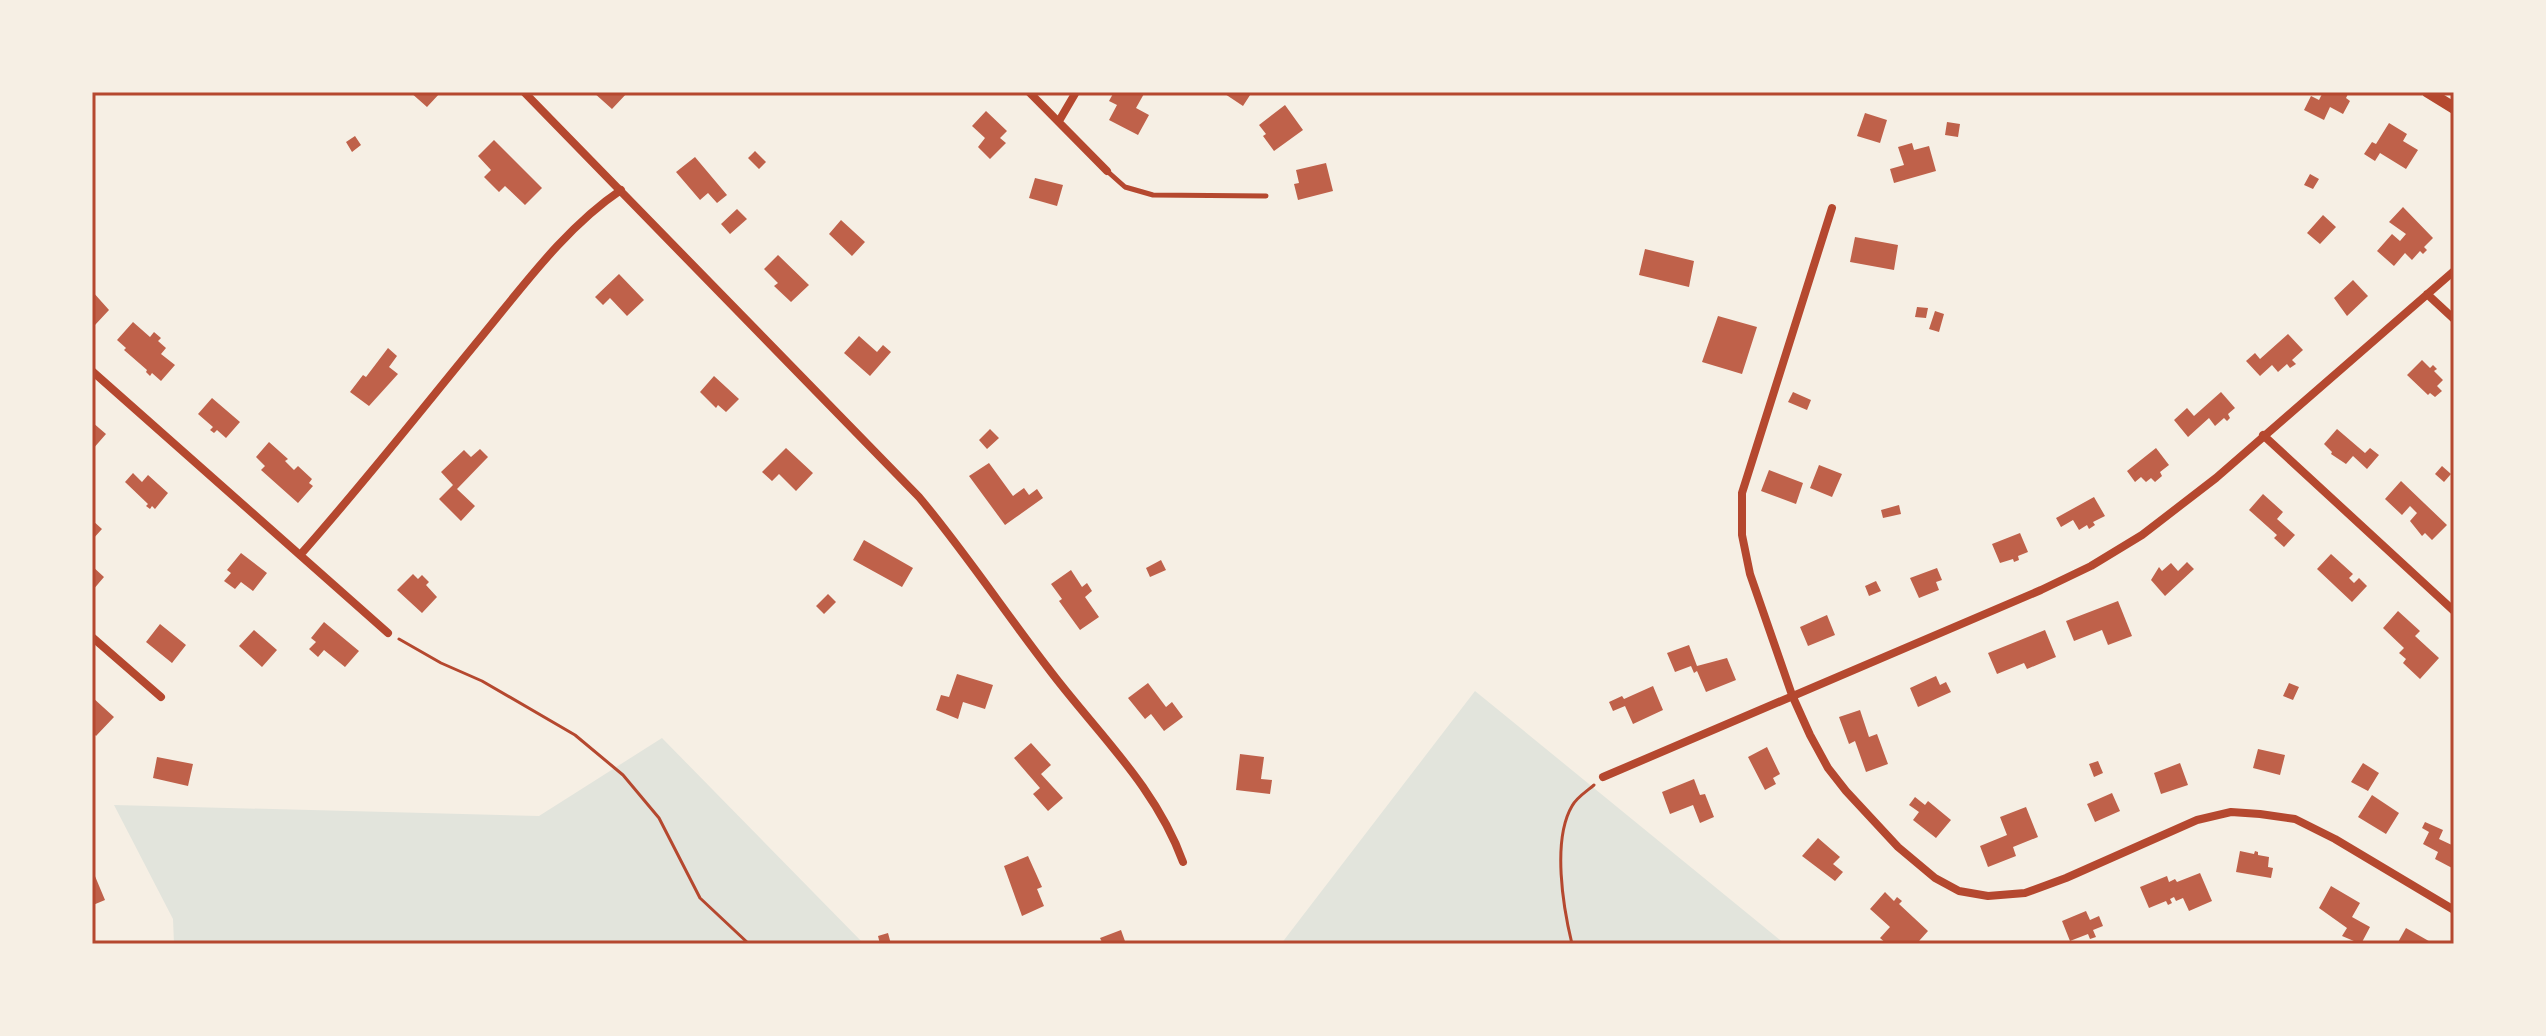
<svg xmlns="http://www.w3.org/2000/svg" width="2546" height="1036" font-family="Ubuntu,sans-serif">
<rect width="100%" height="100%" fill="#f6efe4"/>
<path fill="#e2e4dc" d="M1475 691 1785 944H1281Z
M662 738 864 944H174L173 919 114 805 539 816Z"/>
<path fill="#bf614a" d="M410 92H441L427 107Z
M593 92H628L612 109Z
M1114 92H1145L1136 108 1149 115 1138 135 1109 120 1117 105 1109 101Z
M1222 92H1252L1243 106Z
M2323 92H2349L2346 98 2350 101 2343 114 2330 107 2324 120 2304 110 2311 96 2319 100Z
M1285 105 1303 130 1274 151 1263 136 1266 134 1259 125Z
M986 111 1007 131 1000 138 1006 143 990 159 978 147 985 138 972 126Z
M1865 113 1887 120 1880 143 1857 136Z
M1947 122 1960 124 1958 137 1945 135Z
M2389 123 2407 134 2403 141 2418 150 2406 169 2380 153 2375 161 2364 154 2372 142 2376 144Z
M355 136 361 145 352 152 346 142Z
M494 140 542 188 525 205 505 186 499 192 484 177 491 170 478 156Z
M1912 143 1914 150 1929 146 1936 171 1894 183 1890 169 1904 165 1898 147Z
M755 151 766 162 759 169 748 158Z
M695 157 727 195 717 203 708 193 700 200 676 172Z
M1326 163 1333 191 1298 200 1294 184 1299 183 1296 170Z
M2310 174 2319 179 2313 189 2304 185Z
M1035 178 1063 185 1057 206 1029 198Z
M2403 207 2433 238 2424 247 2427 250 2423 254 2420 251 2412 260 2405 253 2394 266 2377 251 2392 234 2400 241 2406 234 2389 222Z
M737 209 747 219 730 234 721 224Z
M2323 215 2336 227 2320 244 2307 233Z
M841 220 865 242 852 256 829 234Z
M1855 237 1898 245 1894 270 1850 262Z
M1645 249 1694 261 1689 287 1639 275Z
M778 255 809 285 791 302 774 286 778 283 764 269Z
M619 274 644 300 627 316 610 298 603 305 595 297Z
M2353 280 2368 296 2347 316 2334 298Z
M92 291 109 310 95 325 92 322Z
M1917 307 1928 308 1926 318 1915 317Z
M1935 311 1944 314 1939 332 1929 329Z
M1718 316 1757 327 1742 374 1702 362Z
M133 322 150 337 154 332 161 338 158 341 166 348 161 354 175 365 161 381 152 373 150 376 146 372 147 370 124 350 126 348 117 340Z
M2288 334 2303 350 2292 360 2296 364 2290 368 2287 364 2278 372 2272 365 2260 376 2246 361 2255 353 2260 359Z
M859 336 877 352 883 345 891 352 870 376 844 353Z
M388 348 397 356 389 367 398 374 369 406 350 392 363 375 366 377Z
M2422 360 2430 368 2433 365 2437 369 2434 371 2443 380 2437 386 2442 391 2435 397 2430 393 2428 395 2407 375Z
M714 376 739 399 726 412 718 405 716 408 700 392Z
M1793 392 1811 400 1807 410 1788 402Z
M2221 392 2235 408 2228 414 2230 418 2227 421 2224 418 2215 426 2209 418 2188 437 2174 420 2187 408 2194 416Z
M212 398 240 422 226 438 217 430 214 433 210 430 213 427 198 414Z
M92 422 106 434 92 450Z
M990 429 999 438 987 449 979 440Z
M2337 429 2365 453 2370 448 2379 455 2367 469 2353 456 2346 464 2331 454 2332 452 2324 444Z
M269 442 288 459 285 461 294 470 298 466 312 479 309 483 313 486 298 503 261 470 265 466 256 457Z
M786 448 813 473 796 491 779 474 772 481 762 472Z
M2156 448 2169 465 2160 472 2162 476 2155 482 2151 478 2146 482 2141 477 2135 482 2127 471Z
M480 449 488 457 457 489 475 506 461 521 439 499 453 485 441 472 464 450 471 457Z
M989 463 1013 496 1024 488 1029 495 1037 489 1043 498 1005 525 969 476Z
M1819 465 1842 474 1832 497 1810 488Z
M2442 466 2451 474 2444 482 2435 474Z
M1769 470 1803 483 1796 504 1761 491Z
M133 473 142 482 148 475 168 493 155 509 152 506 150 509 146 506 148 504 125 482Z
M2401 481 2447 525 2432 540 2425 533 2422 536 2410 521 2417 513 2410 506 2402 515 2385 499Z
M2263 494 2283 512 2277 519 2295 535 2284 547 2274 538 2277 535 2249 510Z
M2094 497 2105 516 2093 522 2095 525 2089 529 2087 525 2079 530 2073 520 2061 527 2056 518Z
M1899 505 1901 514 1883 518 1881 510Z
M92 520 102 529 92 540Z
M2020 533 2028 552 2018 556 2019 560 2014 562 2013 559 2000 563 1992 544Z
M864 540 913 568 902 587 853 560Z
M241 553 267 573 253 591 241 582 235 589 224 581 231 573 227 570Z
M2331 554 2353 574 2349 578 2354 583 2359 578 2367 586 2352 602 2317 569Z
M1161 560 1166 570 1150 577 1146 568Z
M2187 562 2194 569 2165 596 2151 580 2159 567 2162 571 2171 563 2178 571Z
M92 566 104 577 92 591Z
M1937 568 1942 580 1936 582 1939 590 1919 598 1910 578Z
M1071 570 1082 587 1087 583 1092 591 1085 597 1099 617 1080 630 1059 601 1062 599 1051 584Z
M413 574 418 579 422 575 429 582 426 585 437 597 422 613 397 590Z
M1876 581 1881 591 1869 596 1865 586Z
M828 594 836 602 824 614 816 606Z
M2118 601 2132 636 2108 645 2102 630 2074 641 2066 621Z
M2398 611 2420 631 2415 636 2439 658 2420 679 2403 663 2406 659 2399 653 2404 648 2383 628Z
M1827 615 1835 635 1808 646 1800 627Z
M324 622 359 651 345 667 324 650 318 657 309 649 316 642 311 638Z
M160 624 186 645 172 663 146 642Z
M254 630 277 650 262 667 239 646Z
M2045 630 2056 657 2027 669 2024 663 1997 674 1988 653Z
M1689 645 1697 666 1727 658 1736 680 1706 692 1697 671 1694 673 1691 666 1675 672 1667 653Z
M957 674 993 685 985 709 963 702 958 719 936 710 941 695 949 697Z
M1936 676 1940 685 1946 682 1951 692 1918 707 1910 688Z
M1148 683 1166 707 1172 702 1183 717 1164 731 1151 714 1145 719 1128 698Z
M2289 683 2299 687 2293 700 2283 696Z
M1653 686 1663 710 1633 724 1625 706 1613 711 1609 702 1622 696 1624 699Z
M92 697 114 717 96 736 92 732Z
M1860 710 1869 737 1877 734 1888 764 1866 772 1855 741 1849 744 1839 717Z
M1031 743 1051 765 1041 774 1063 798 1048 811 1033 794 1040 788 1014 758Z
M1767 747 1780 774 1773 778 1776 784 1765 790 1748 757Z
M2258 749 2285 755 2280 775 2253 768Z
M1240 754 1264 757 1261 779 1272 780 1270 794 1236 790Z
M157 757 193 764 188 786 153 778Z
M2098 761 2103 773 2094 777 2089 764Z
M2180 763 2188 785 2161 794 2154 773Z
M2363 763 2379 773 2368 791 2351 782Z
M1694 779 1700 795 1705 794 1714 817 1700 823 1693 805 1670 814 1662 792Z
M2112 793 2120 811 2095 822 2087 804Z
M2372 795 2399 813 2386 834 2358 817Z
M1915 797 1925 805 1928 801 1951 820 1936 838 1913 820 1919 812 1909 805Z
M2026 807 2038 837 2013 847 2016 856 1988 867 1980 846 2007 835 2000 817Z
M2425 822 2443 830 2439 839 2454 846V869L2435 859 2438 852 2423 844 2429 832 2422 828Z
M1818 838 1840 857 1833 864 1843 872 1835 881 1802 856Z
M2240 851 2254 854 2255 851 2258 852V855L2269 857 2268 867 2273 868 2271 878 2236 872Z
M1028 856 1042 887 1037 889 1044 906 1022 916 1004 866Z
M92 869 105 900 93 905 92 901Z
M2200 873 2212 901 2189 911 2183 898 2176 901 2174 897 2170 899 2172 903 2168 905 2166 901 2149 908 2140 887 2167 876 2169 882 2175 879 2177 882Z
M2331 886 2360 903 2352 917 2370 927 2361 944 2342 936 2347 928 2319 908Z
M1885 892 1894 901 1897 897 1902 901 1899 904 1928 931 1919 941 1922 944H1887L1880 938 1890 927 1870 909Z
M2086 911 2090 920 2099 916 2103 926 2093 930 2096 937 2090 939 2088 934 2070 941 2062 921Z
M2406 928 2434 944H2397Z
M1121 930 1126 944H1103L1100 938Z
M888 933 891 944H880L878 936Z"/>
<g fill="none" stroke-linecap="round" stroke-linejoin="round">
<path stroke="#b5482f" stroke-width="3" d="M399 639 441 663 482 681 575 735 623 775 659 818 700 898 749 944
M1572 944C1563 907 1552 840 1572 806 1576 798 1587 791 1594 785"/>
<path stroke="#b5482f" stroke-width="5" d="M1107 171 1125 187 1153 195 1266 196"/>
<path stroke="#b5482f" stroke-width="8" d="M524 92 919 497C965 552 1004 611 1048 668 1096 732 1155 785 1183 862
M1029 92 1107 171
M1059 121 1076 92
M1832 208 1742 493V535L1750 574 1792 695 1810 735 1828 768 1846 791 1898 847 1935 878 1959 891 1988 896 2025 893 2066 878 2197 820 2231 812 2260 814 2295 819 2335 839 2454 910
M2427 294 2454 319
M92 371 388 633
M2263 435 2454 611
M301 554C364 483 422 409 482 336 524 285 566 227 621 190
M92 637 161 697
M1603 777 2041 590 2091 566 2142 535 2216 478 2454 271"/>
<path stroke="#b5482f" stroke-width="12" d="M2428 92 2454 108"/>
</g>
<rect width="2546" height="1036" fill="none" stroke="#f6efe4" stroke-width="188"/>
<rect x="94" y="94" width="2358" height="848" fill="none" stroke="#b5482f" stroke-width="3"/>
</svg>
